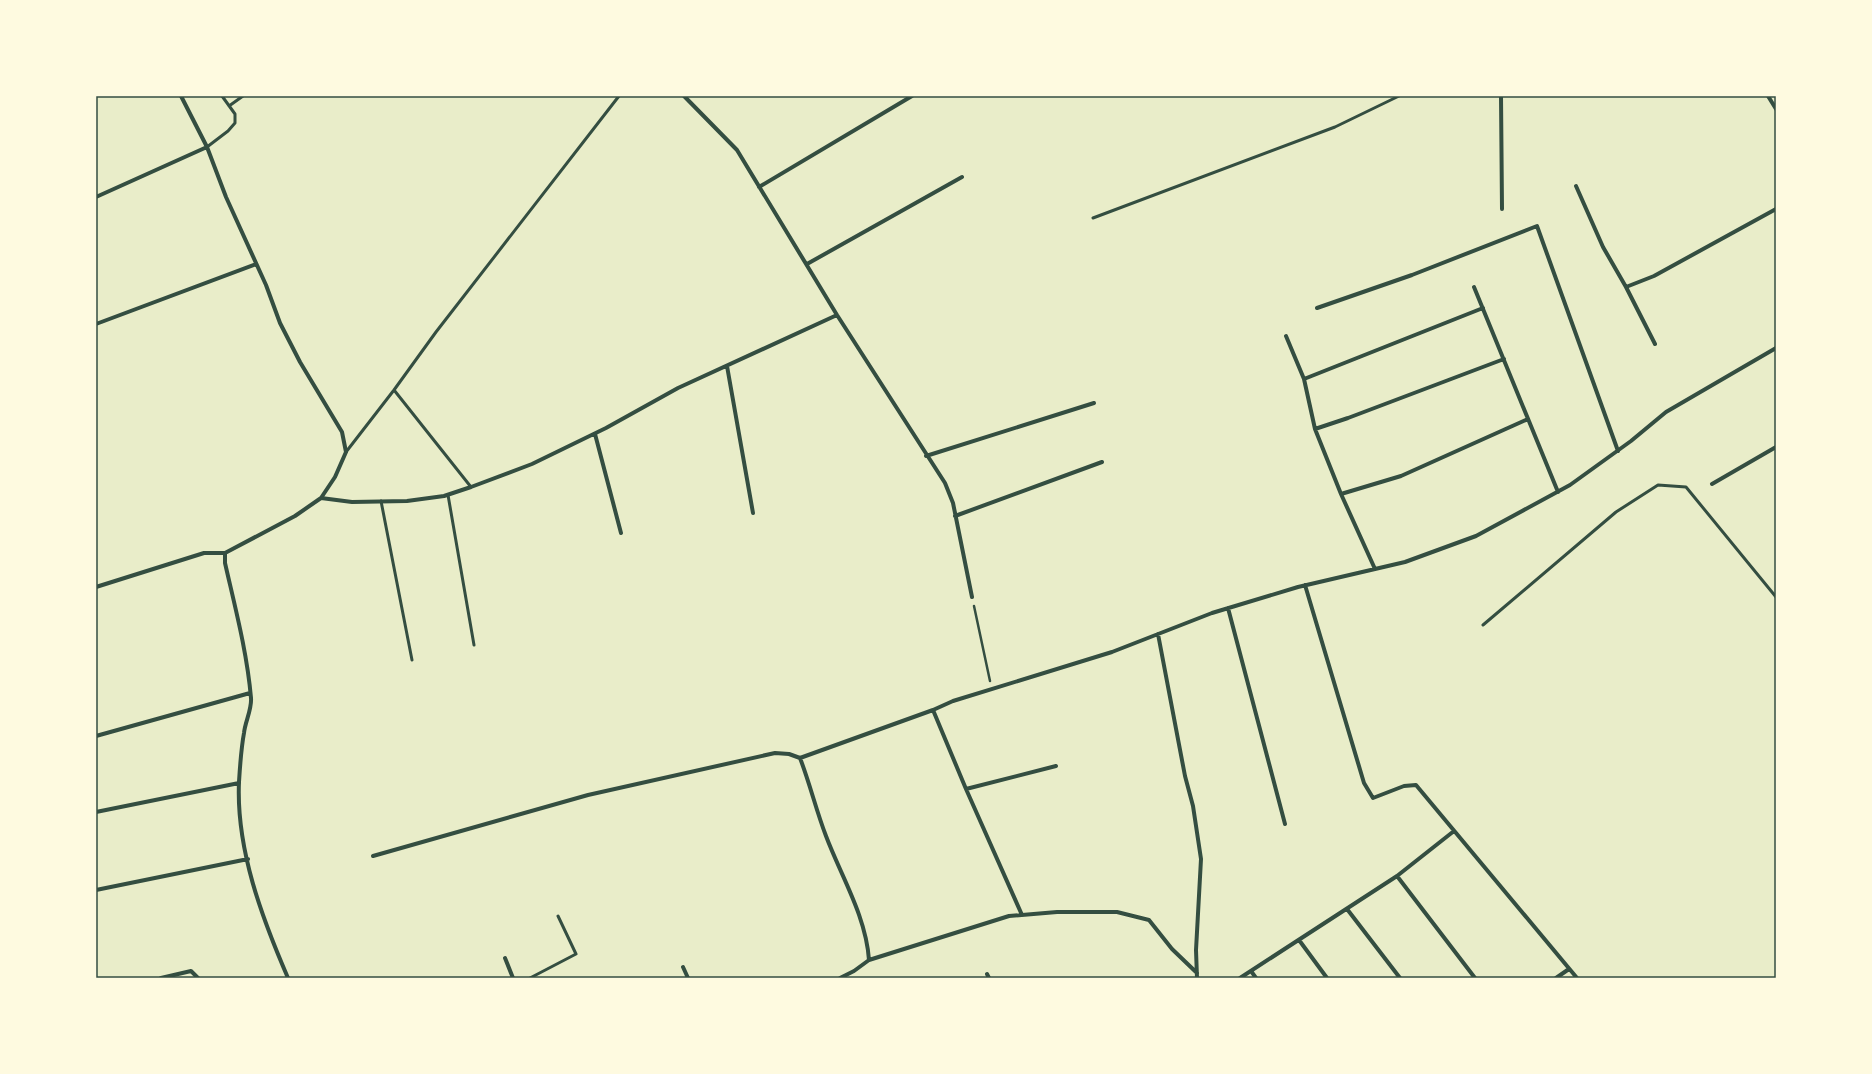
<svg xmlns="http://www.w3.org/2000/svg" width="1872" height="1074" font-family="Ubuntu,sans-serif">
<rect width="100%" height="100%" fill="#e9edc9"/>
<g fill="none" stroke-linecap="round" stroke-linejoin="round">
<path stroke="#344e41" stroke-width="2.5" d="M974 606 990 681"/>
<path stroke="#344e41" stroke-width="3" d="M229 106 243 96
M207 147 228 131 235 123V114L222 96
M1093 218 1335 127 1399 96
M394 390 471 487
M346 452 394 390 436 332 619 96
M448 495 474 645
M381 501 412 660
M1483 625 1616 512 1658 485 1686 487 1776 597
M530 978 576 954 558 916"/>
<path stroke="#344e41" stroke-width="4" d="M181 96 207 147 226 197 266 285 280 323 300 362 342 432 346 452 335 477 321 498 295 516 225 553
M684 96 737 150 837 315 945 483 953 503 972 597
M1501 96 1502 209
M1768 96 1776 109
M1576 186 1603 247 1626 287 1654 276 1776 209
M759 187 912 96
M96 197 207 147
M807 264 962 177
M1474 287 1558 492
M1626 287 1655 344
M1317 308 1412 275 1537 226 1618 451
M96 324 256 264
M1286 336 1304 379 1315 429 1341 494 1375 569
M727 366 753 513
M1304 379 1483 308
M1315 429 1348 418 1504 359
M595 434 621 533
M926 456 1094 403
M1712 484 1776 447
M1341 494 1401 476 1528 419
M321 498 352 502 407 501 444 496 471 487 532 464 606 428 678 388 837 315
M955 516 1102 462
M1305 585 1364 783 1373 798 1404 786 1416 785 1577 978
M96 587 204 553H225V563C235 607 247 652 251 698 252 709 245 722 244 733 241 749 240 766 239 782 236 849 262 918 288 978
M1228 608 1285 824
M1158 634 1185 776 1193 806 1201 859 1196 950 1197 978
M933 710 966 789 1022 915
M96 736 250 693
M966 789 1056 766
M96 812 239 783
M373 856 588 795 775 753 789 754 800 758
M1397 876 1475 978
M96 890 248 859
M1347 909 1400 978
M1299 940 1327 978
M505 958 513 978
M869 960 1009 916 1057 912H1117L1149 920 1172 949 1197 973
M683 967 688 978
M1251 971 1256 978
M987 974 989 978
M161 978 191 971 198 978
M840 978 854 971 869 960C866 916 841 876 826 836 816 810 810 784 800 758L933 710 953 701 1112 652 1212 613 1298 587 1405 562 1476 536 1570 485 1631 441 1666 412 1776 348
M1240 978 1397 876 1454 831
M1556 978 1569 969"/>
</g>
<rect width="1872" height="1074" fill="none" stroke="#fefae0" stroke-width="194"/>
<rect x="97" y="97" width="1678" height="880" fill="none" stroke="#344e41" stroke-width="1.5"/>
</svg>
